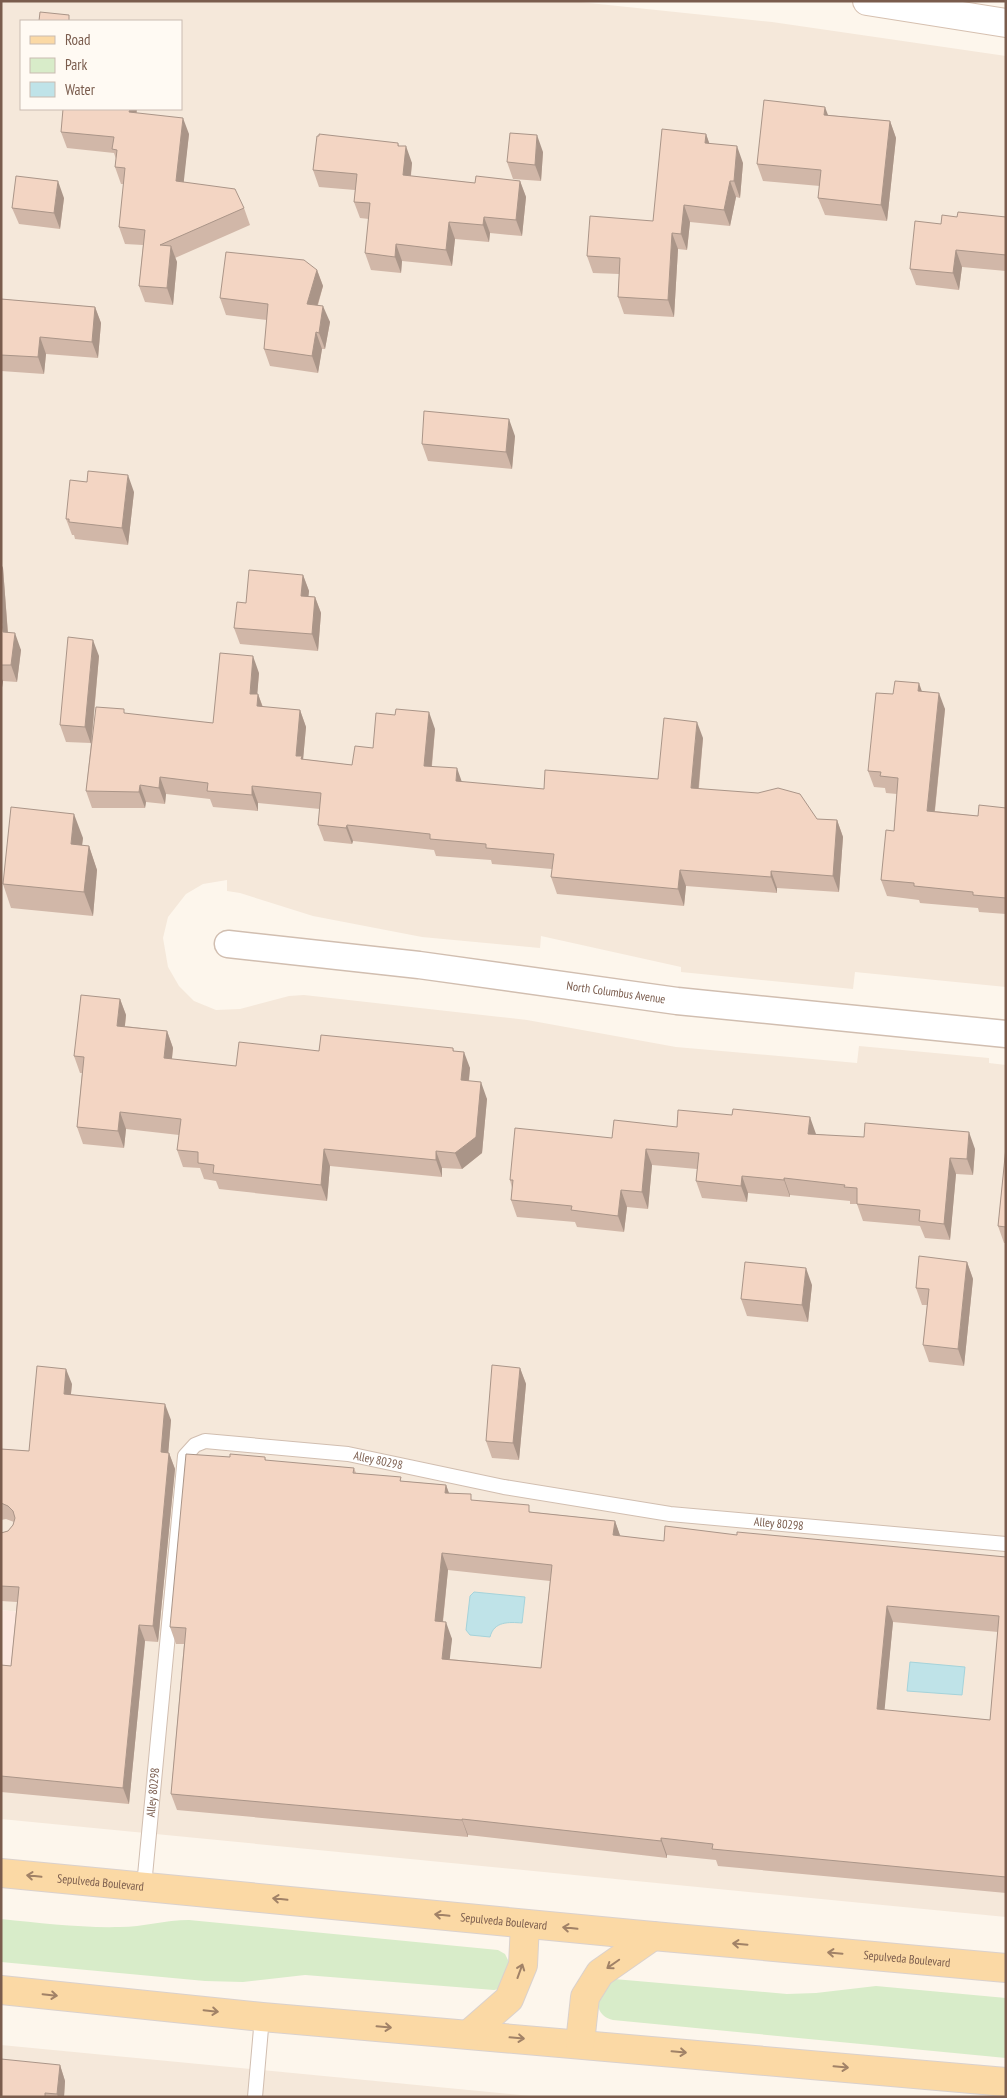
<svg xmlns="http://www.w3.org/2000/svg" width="1007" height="2098" font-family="'PT Sans Narrow',sans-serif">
<rect width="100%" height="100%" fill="#fdf6ec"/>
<path fill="#f5e8da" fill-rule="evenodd" d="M1 1H570L772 22 1006 56V987L855 972 853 989 681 972V967L541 936 540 948 422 937 313 916 240 893 227 891V880L203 884 186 894 168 917 163 938 168 967 179 986 194 1001 216 1010 240 1009 289 996 304 995 527 1020 676 1047 857 1063 859 1046 989 1058V1063L1006 1065V1917L1 1819V1802L20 1612 1 1610ZM21 21H181V109H21Z
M1 2045 541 2097H1Z"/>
<path fill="#fde8e0" d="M1 1610 20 1612 1 1802Z"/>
<path fill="#d8ecc9" d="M1 1919C41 1923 80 1928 120 1927 143 1927 165 1920 189 1920L498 1950 505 1954 510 1964 499 1989 494 1990 305 1975 243 1982 205 1981 1 1962Z
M614 1979 787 1994 816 1993 876 1986 1006 1998V2058L613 2020C598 2016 597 2006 597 1992Z"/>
<path fill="#bfe3e8" stroke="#a5d3da" d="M474 1592 525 1597 522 1623C509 1622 494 1621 490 1637L470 1635 466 1630 470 1596Z
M910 1662 965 1667 962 1695 907 1691Z"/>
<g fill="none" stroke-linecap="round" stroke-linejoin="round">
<defs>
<g id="lane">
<path id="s1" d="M144 1886 185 1456 195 1445 205 1441 348 1454 504 1487 670 1514 1006 1544"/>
<path d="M255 2097 262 2017"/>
</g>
<g id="street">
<path id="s2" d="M228 944 419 965 677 1001 1006 1034"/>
</g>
<path id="secondary" d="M867 1 1006 23"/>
<g id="primary">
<path id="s3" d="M1 1873 653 1936 1006 1968"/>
<path d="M1 1990 262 2017 1006 2082"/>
<path d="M469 2034 509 1999 523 1965 525 1924"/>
<path d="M580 2043 585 1997 600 1973 653 1936"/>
</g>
</defs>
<use href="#lane" stroke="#d1beb0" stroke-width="16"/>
<use href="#street" stroke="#d1beb0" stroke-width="29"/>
<use href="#secondary" stroke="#d6c0b0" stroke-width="30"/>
<use href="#primary" stroke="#dad1cd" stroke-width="30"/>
<use href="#lane" stroke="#fff" stroke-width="14"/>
<use href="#street" stroke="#fff" stroke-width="26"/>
<use href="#secondary" stroke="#fff" stroke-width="28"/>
<use href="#primary" stroke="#fbd9a5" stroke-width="28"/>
</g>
<path fill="#d1b7a8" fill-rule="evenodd" d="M137 113 189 134 183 182 244 208 250 225 175 258 177 262 173 305 145 302 139 286 143 245 125 244 119 227 124 184H121L115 167 116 159 114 153 67 148 61 132Z
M828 115 890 121 896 138 887 221 825 215 818 198 820 186 763 181 757 164Z
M706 134 709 143 743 163 740 198 736 197 730 226 690 222 687 250 678 249 674 317 624 314 618 297 619 274 593 273 587 256 653 221Z
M398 143 399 146 412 163 411 176 475 183 520 181 526 197 522 236 490 233 489 242 455 239 452 266 402 261 401 273 371 270 365 253 369 219 360 218 354 202 355 190 319 187 313 170Z
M543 152 541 181 513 179 507 162Z
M64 198 60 229 19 224 12 208Z
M957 217H1006V271L962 267 959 290 916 285 910 269 941 224Z
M317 270 323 286 318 305 330 322 325 349H322L318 373 270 366 264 349 267 320 226 315 220 298Z
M1 299 95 307 101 323 98 358 46 354 44 374 1 371Z
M515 436 512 469 428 461 422 444Z
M134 492 128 545 75 539 74 535H72L66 519Z
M1 564 3 568 8 633 21 650 17 682 3 681 1 694Z
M303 575 309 591 308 596 315 597 321 613 318 651 240 644 234 628 246 603Z
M99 656 92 738 126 714 213 723 259 673 257 694H258L263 707 300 710 306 727 303 759 352 765 373 748 435 729 432 766 462 782 544 789 658 779 703 738 699 788 817 819 837 820 843 837 839 892 777 888V893L686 886 684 906 557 894 551 877 552 869 492 864 491 860 436 856 434 850 353 841 352 844 324 841 318 825 320 809 258 803V811L213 807 210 799 166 794 165 804 146 802 145 808H92L86 791 91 743 66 742 60 725Z
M922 691 945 709 935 811 978 816 1006 808V914L979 912 978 908 920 903 919 900 887 896 881 880 894 831 897 794 886 793 885 788 874 787 868 771 893 694Z
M83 838 82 845 89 846 97 870 93 916 11 908 3 884Z
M120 999 126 1015 125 1026 167 1031 173 1048 172 1059 236 1066 319 1051 453 1048 454 1051 470 1068 469 1081 487 1099 482 1153 462 1169 442 1168V1177L330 1166 327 1201 219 1189 216 1181 204 1179 200 1168 183 1167 177 1150 179 1135 126 1129 124 1148 83 1144 77 1127 82 1073H80L74 1056Z
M677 1127 816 1134 975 1149 973 1175 956 1174 950 1240 925 1238 920 1226 863 1221 857 1204H850V1201L790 1195V1197L748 1193 747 1202 702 1198 696 1181 697 1169 652 1165 648 1209 627 1207 624 1232 577 1227 575 1222 517 1217 511 1200 512 1188 510 1180 612 1138Z
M1006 1147V1243H1004L998 1226Z
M967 1262 973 1279 964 1366 929 1362 923 1345 927 1305H922L916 1288Z
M812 1285 808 1322 747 1316 741 1299Z
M520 1368 526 1384 519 1460 492 1458 486 1441Z
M72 1384 71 1394 171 1420 168 1453H169L175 1469 158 1642 145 1641 129 1804 1 1792V1665L11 1666 17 1602 1 1601V1533L8 1531 13 1525 14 1522 6 1519 1 1520V1449L29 1451Z
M230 1457H265L266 1461 354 1468 356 1473 402 1481 446 1485 449 1493 473 1501 532 1512 615 1521 620 1536 664 1541 737 1535 1006 1557V1893L718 1866 716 1860 667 1855V1858L468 1835V1837L177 1810 171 1794 184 1644H176L170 1627ZM448 1570 550 1581 541 1668 449 1659 452 1639 443 1622ZM893 1622 998 1632 990 1720 884 1710Z
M60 2065 65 2081 64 2097H1Z"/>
<path fill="#aa9588" d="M825 107 831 123 824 115Z
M130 109H137L135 128 129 112Z
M183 118 189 134 182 198 176 181Z
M890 121 896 138 887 221 881 205Z
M706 134 712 151 705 143Z
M537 135 543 152 541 181 535 165Z
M406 146 412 163 409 191 403 175Z
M737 146 743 163 740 198 734 181Z
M58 181 64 198 60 229 54 213Z
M520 181 526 197 522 236 516 220Z
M730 181 736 197 730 226 724 210Z
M684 205 690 222 687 250 681 234Z
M484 217 490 233 489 242 483 225Z
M449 222 455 239 452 266 446 250Z
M672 233 678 249 674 317 668 300Z
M396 244 402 261 401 273 395 257Z
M171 246 177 262 173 305 167 288Z
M956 250 962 267 959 290 953 273Z
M317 270 323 286 313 320 307 304Z
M323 306 330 322 325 349 319 333Z
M95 307 101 323 98 358 92 342Z
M316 332 322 349 318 373 312 356Z
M40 337 46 354 44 374 38 357Z
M509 419 515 436 512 469 506 452Z
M128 475 134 492 128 545 122 528Z
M1 564 3 568 9 649 3 632 1 613Z
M303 575 309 591 307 612 301 596Z
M315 597 321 613 318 651 312 634Z
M15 633 21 650 17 682 11 665Z
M93 640 99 656 91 744 85 727Z
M253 656 259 673 256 710 250 694Z
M1 677 3 681 1 694Z
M919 683 925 700 918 691Z
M939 693 945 709 933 827 927 811Z
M258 694 264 711 257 706Z
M300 710 306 727 303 760 296 756Z
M429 712 435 729 430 783 424 766Z
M697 722 703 738 697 804 691 788Z
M457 768 463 785 456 781Z
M160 777 166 794 165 804 159 788Z
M140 785 146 802 145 808 139 792Z
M252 786 258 803V811L252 795Z
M74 814 83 838 79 868 71 844Z
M837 820 843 837 839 892 833 876Z
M347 825 353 841 352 844 346 828Z
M89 846 97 870 93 916 84 892Z
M680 870 686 886 684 906 678 889Z
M771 871 777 888V893L771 877Z
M120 999 126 1015 123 1042 117 1026Z
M167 1031 173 1048 170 1075 164 1058Z
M464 1052 470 1068 467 1097 461 1080Z
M481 1082 487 1099 482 1153 462 1169 455 1153Z
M120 1112 126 1129 124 1148 118 1131Z
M810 1117 816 1134 814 1150 808 1134Z
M969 1132 975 1149 973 1175 967 1159Z
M324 1149 330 1166 327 1201 321 1185Z
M646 1149 652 1165 648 1209 642 1192Z
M436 1151 442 1168V1177L436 1160Z
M950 1158 956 1174 950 1240 944 1224Z
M742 1176 748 1193 747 1202 741 1186Z
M784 1178 790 1195V1197L784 1180Z
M621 1190 627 1207 624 1232 618 1216Z
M967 1262 973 1279 964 1366 958 1349Z
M806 1268 812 1285 808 1322 802 1305Z
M520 1368 526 1384 519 1460 513 1443Z
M66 1369 72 1384 69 1410 64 1394Z
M165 1404 171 1420 167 1468 161 1452Z
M169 1453 175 1469 158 1642 153 1626Z
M446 1485 452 1502 445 1493Z
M615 1521 621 1538 613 1535Z
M442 1553 448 1570 441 1638 435 1621Z
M887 1606 893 1622 883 1726 877 1709Z
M446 1622 452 1639 448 1675 442 1659Z
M139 1625 145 1641 129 1804 123 1788Z
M462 1819 468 1835V1837L462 1820Z
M661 1838 667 1855V1858L661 1841Z
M60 2065 65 2081 64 2097H58L57 2094Z"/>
<path fill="#f3d5c3" stroke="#aa9588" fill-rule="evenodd" d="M40 12 69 15V21H39Z
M764 100 825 107 824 115 890 121 881 205 818 198 821 170 757 164Z
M63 109H130L129 112 183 118 176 181 235 189 244 208 160 245 171 246 167 288 139 286 145 230 119 227 125 168 115 167 117 150 112 149 114 137 61 132Z
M662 129 706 134 705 143 737 146 734 181H730L724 210 684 205 681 234 672 233 668 300 618 297 620 258 587 256 590 216 653 221Z
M510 133 537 135 535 165 507 162Z
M319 134 398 143V146H406L403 175 475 183 476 176 520 181 516 220 484 217 483 225 449 222 446 250 396 244 395 257 365 253 370 203 354 202 357 174 313 170 317 136H319Z
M16 176 58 181 54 213 12 208Z
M958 212 1006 217V255L956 250 953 273 910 269 915 221 941 224 942 215 957 217Z
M226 252 304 260 317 270 307 304 323 306 319 333 316 332 312 356 264 349 268 304 220 298Z
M1 299 95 307 92 342 40 337 38 357 1 355Z
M424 411 509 419 506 452 422 444Z
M88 471 128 475 122 528 69 522V519H66L70 480 87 482Z
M249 570 303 575 301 596 315 597 312 634 234 628 237 602 246 603Z
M1 613 3 632 15 633 11 665H1Z
M68 637 93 640 85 727 60 725Z
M220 653 253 656 250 694H258L257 706 300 710 296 756H302L301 759 352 765 355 746 373 748 376 713 395 715 396 709 429 712 424 766 457 768 456 781 544 789 545 770 658 779 664 718 697 722 691 788 758 793 778 788 800 794 817 819 837 820 833 876 771 871V877L680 870 678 889 551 877 554 854 486 848V844L430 839V834L347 825 346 828 318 825 321 793 252 786V795L207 791 208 783 160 777 159 788 140 785 139 792 86 791 96 707 124 709V713L213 723Z
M895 681 919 683 918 691 939 693 927 811 978 816 979 805 1006 808V898L973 895V892L914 886V883L881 880 886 830 894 831 898 778 880 776 881 772 868 771 876 693 893 694Z
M11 807 74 814 71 844 89 846 84 892 3 884Z
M81 995 120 999 117 1026 167 1031 164 1058 236 1066 239 1042 319 1051 321 1035 453 1048V1051L464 1052 461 1080 481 1082 476 1137 455 1153 436 1151V1160L324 1149 321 1185 213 1173 214 1165 198 1163V1152L177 1150 181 1119 120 1112 118 1131 77 1127 84 1057 74 1056Z
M733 1109 810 1117 808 1134 864 1137 865 1123 969 1132 967 1159 950 1158 944 1224 919 1221 920 1210 857 1204V1188L844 1187 845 1185 784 1178V1180L742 1176 741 1186 696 1181 699 1153 646 1149 642 1192 621 1190 618 1216 571 1210 572 1206 511 1200 513 1180H510L515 1128 612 1138 614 1120 677 1127 678 1110 732 1115Z
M1006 1147V1227L998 1226Z
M919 1256 967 1262 958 1349 923 1345 929 1289 916 1288Z
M745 1262 806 1268 802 1305 741 1299Z
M492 1365 520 1368 513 1443 486 1441Z
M37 1366 66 1369 64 1394 165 1404 161 1452 169 1453 153 1626 139 1625 123 1788 1 1776V1665L11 1666 19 1587 1 1586V1533L8 1531 13 1525 15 1518 13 1511 8 1506 1 1503V1449L29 1451Z
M186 1454 230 1457V1454L265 1457V1460L354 1468 353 1473 401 1477 400 1481 446 1485 445 1493 471 1494V1500L529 1505V1512L615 1521 613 1535 664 1541 665 1526 737 1535V1532L1006 1557V1877L712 1849 713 1844 661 1838V1841L462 1819V1820L171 1794 186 1628 170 1627ZM442 1553 552 1565 541 1668 442 1659 446 1622 435 1621ZM887 1606 999 1616 990 1720 877 1709Z
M1 2059 60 2065 57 2094 45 2093V2097H1Z"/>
<defs><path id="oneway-shaft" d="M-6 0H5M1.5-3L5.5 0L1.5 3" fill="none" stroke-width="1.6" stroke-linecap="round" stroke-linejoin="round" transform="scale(1.25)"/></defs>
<g stroke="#a18267">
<use href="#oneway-shaft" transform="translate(34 1876) rotate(-174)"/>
<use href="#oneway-shaft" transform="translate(280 1899) rotate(-174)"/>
<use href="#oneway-shaft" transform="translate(442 1915) rotate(-174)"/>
<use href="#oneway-shaft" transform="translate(570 1928) rotate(-174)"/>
<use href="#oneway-shaft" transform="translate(740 1944) rotate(-175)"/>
<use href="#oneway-shaft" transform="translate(835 1953) rotate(-175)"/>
<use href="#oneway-shaft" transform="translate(613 1964) rotate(145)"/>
<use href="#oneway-shaft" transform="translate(520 1971) rotate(-70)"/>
<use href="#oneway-shaft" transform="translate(50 1995) rotate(6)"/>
<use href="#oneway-shaft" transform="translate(211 2011) rotate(6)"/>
<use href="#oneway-shaft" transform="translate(384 2027) rotate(5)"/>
<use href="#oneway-shaft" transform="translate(517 2038) rotate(5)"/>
<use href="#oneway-shaft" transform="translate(679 2052) rotate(5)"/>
<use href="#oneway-shaft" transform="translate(841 2067) rotate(5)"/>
</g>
<g text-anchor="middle" stroke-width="5" stroke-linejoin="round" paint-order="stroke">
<g font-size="12" fill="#7a5c4d" stroke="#fffaf3">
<text dy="4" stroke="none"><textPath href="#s2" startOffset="391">North Columbus Avenue</textPath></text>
<text dy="4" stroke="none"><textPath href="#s1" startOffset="632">Alley 80298</textPath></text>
<text dy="4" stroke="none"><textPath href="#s1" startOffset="1038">Alley 80298</textPath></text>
<text dy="4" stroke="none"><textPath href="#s1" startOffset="94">Alley 80298</textPath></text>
<text dy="4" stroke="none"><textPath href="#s3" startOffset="100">Sepulveda Boulevard</textPath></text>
<text dy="4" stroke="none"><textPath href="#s3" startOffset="505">Sepulveda Boulevard</textPath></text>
<text dy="4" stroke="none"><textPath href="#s3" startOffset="910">Sepulveda Boulevard</textPath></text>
</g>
</g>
<rect width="1007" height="2098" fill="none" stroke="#7a5c4d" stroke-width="5"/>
<rect x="20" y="20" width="162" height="90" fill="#fffaf3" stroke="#cabbb1"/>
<rect x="30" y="36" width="25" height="8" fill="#fbd9a5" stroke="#cabbb1"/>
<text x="65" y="45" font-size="15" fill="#7a5c4d">Road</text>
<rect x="30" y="58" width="25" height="15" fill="#d8ecc9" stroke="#cabbb1"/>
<text x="65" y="70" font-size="15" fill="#7a5c4d">Park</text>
<rect x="30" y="82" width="25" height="15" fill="#bfe3e8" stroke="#cabbb1"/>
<text x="65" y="95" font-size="15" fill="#7a5c4d">Water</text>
</svg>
